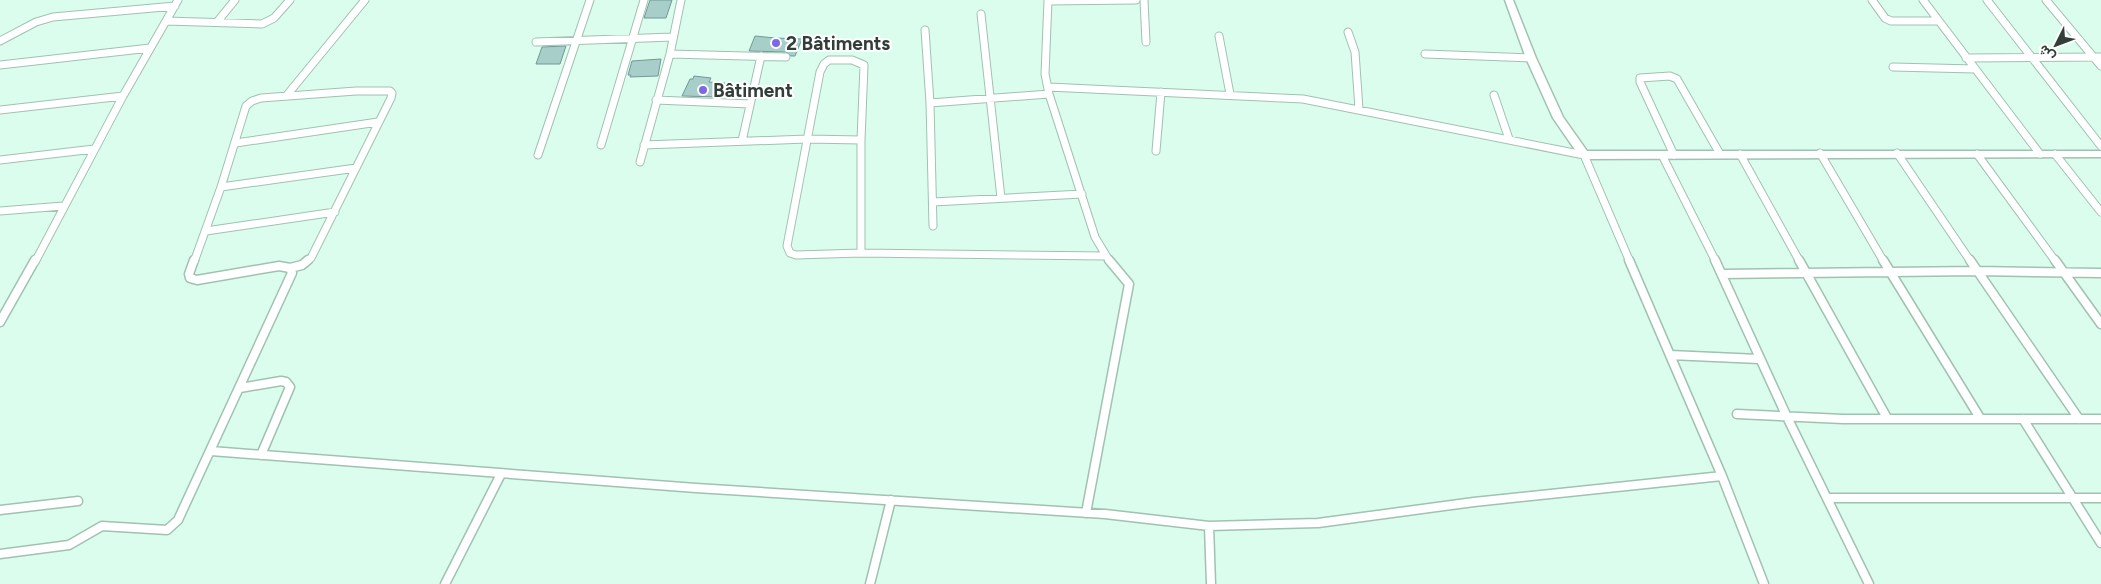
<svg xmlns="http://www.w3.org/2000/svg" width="2101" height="584" font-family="Figtree,Vazirmatn,sans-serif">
<rect width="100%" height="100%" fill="#dbfded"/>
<path fill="#a8ceca" stroke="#739895" d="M650 0H672L666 18H644Z
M755 36 775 38 802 39 795 56H791L786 52 749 51Z
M566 46 560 64H536L542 47Z
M661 59 658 76 630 77 631 75H628L632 61Z
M694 76 711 78 709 82 725 83 719 97 682 96 690 79H693Z"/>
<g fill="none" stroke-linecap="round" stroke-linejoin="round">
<defs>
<path id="street-far1" d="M1048 0 1045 74 1049 94 1095 237 1110 262
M1144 0 1146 42
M1872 0 1885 18 1891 21H1939
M1923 0 2040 154
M1987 0 2101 146
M2046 0 2101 66
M1048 1 1136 0
M981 14 1001 198
M166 21 262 24 274 18 290 0
M217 22 235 0
M925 30 930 103 933 226
M1348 32 1355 52 1359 109
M1219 36 1230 94
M0 41 36 22 53 17 175 6
M536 42 673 37
M670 54 786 57
M1425 54 1531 58
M1966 58 2101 57
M829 60H852L864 65 861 140V253L796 255 790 253 787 246 820 72 824 64Z
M0 65 150 48
M1893 67 1975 69
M1048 87 1303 99 1584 155 1630 262
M287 95 365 0
M1494 95 1509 139
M656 100 750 104
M930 103 1049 94
M0 110 123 96
M742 141 761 56
M236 143 378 122
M601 145 644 0
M644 145 807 139 861 140
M1156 151 1161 92
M1820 153 1884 262
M1897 153 1971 262
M1740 154 1800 262
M1977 154 2056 262
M2055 154 2101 212
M538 155 590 0
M1662 155 1716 262
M1674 155 1640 82V78L1670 76 1677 79 1720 154
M0 160 94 149
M640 162 670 54 681 0
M221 187 356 168
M933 202 1082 194
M0 211 63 206
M206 231 335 212
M861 253 1105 256
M35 262 123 96 178 0
M194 262 221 187 246 106 252 101 261 98 356 91H390L392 93 391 98 311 258 306 262"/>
<path id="street" d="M194 260 189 274 190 278 197 280 279 266 290 268
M1629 260 1722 476 1764 584
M1715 260 1787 417 1869 584
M1799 260 1887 418
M1883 260 1980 418
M1970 260 2079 419
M2055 260 2101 324
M290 268 302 265 308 260
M1722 274 1978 271 2101 273
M0 322 35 260
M1670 355 1759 359
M240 388 281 381 286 382 290 387 261 455
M1737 414 1843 419H2101
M2023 419 2101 543
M211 451 696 488 1105 514 1209 526 1318 523 1474 502 1722 476
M1828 498H2101
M0 510 78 501
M1086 513 1129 284 1109 260
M1209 526 1211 584
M0 554 69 545 102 526 167 530 178 520 292 273 290 268
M445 584 501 474
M870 584 891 500"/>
<path id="secondary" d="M1505 0H1513L1536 58 1563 117 1587 151H2101V157L1584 159 1580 157 1553 118 1526 58Z"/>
</defs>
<use href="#street-far1" stroke="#a1c1b2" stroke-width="9"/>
<use href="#street" stroke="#a1c1b2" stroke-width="11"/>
<use href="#secondary" stroke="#a1c1b2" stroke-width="3"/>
<use href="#street-far1" stroke="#fff" stroke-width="7"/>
<use href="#street" stroke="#fff" stroke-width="8"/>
<use href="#secondary" fill="#fff" fill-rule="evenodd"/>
</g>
<g fill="#7c68e4" stroke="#fff" stroke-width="2">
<circle cx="776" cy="43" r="5"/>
<circle cx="703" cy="90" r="5"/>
</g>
<g text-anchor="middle" stroke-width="4" stroke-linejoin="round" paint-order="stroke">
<g font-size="19" font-weight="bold" fill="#323f39" stroke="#fff" text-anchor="start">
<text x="786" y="50">2 Bâtiments</text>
<text x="713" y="97">Bâtiment</text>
</g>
</g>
<g transform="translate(2056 45) rotate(228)" stroke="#ffffff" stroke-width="4" paint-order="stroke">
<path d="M0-4L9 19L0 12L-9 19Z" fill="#323f39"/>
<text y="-8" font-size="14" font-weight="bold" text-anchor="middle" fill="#323f39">ش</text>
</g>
</svg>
